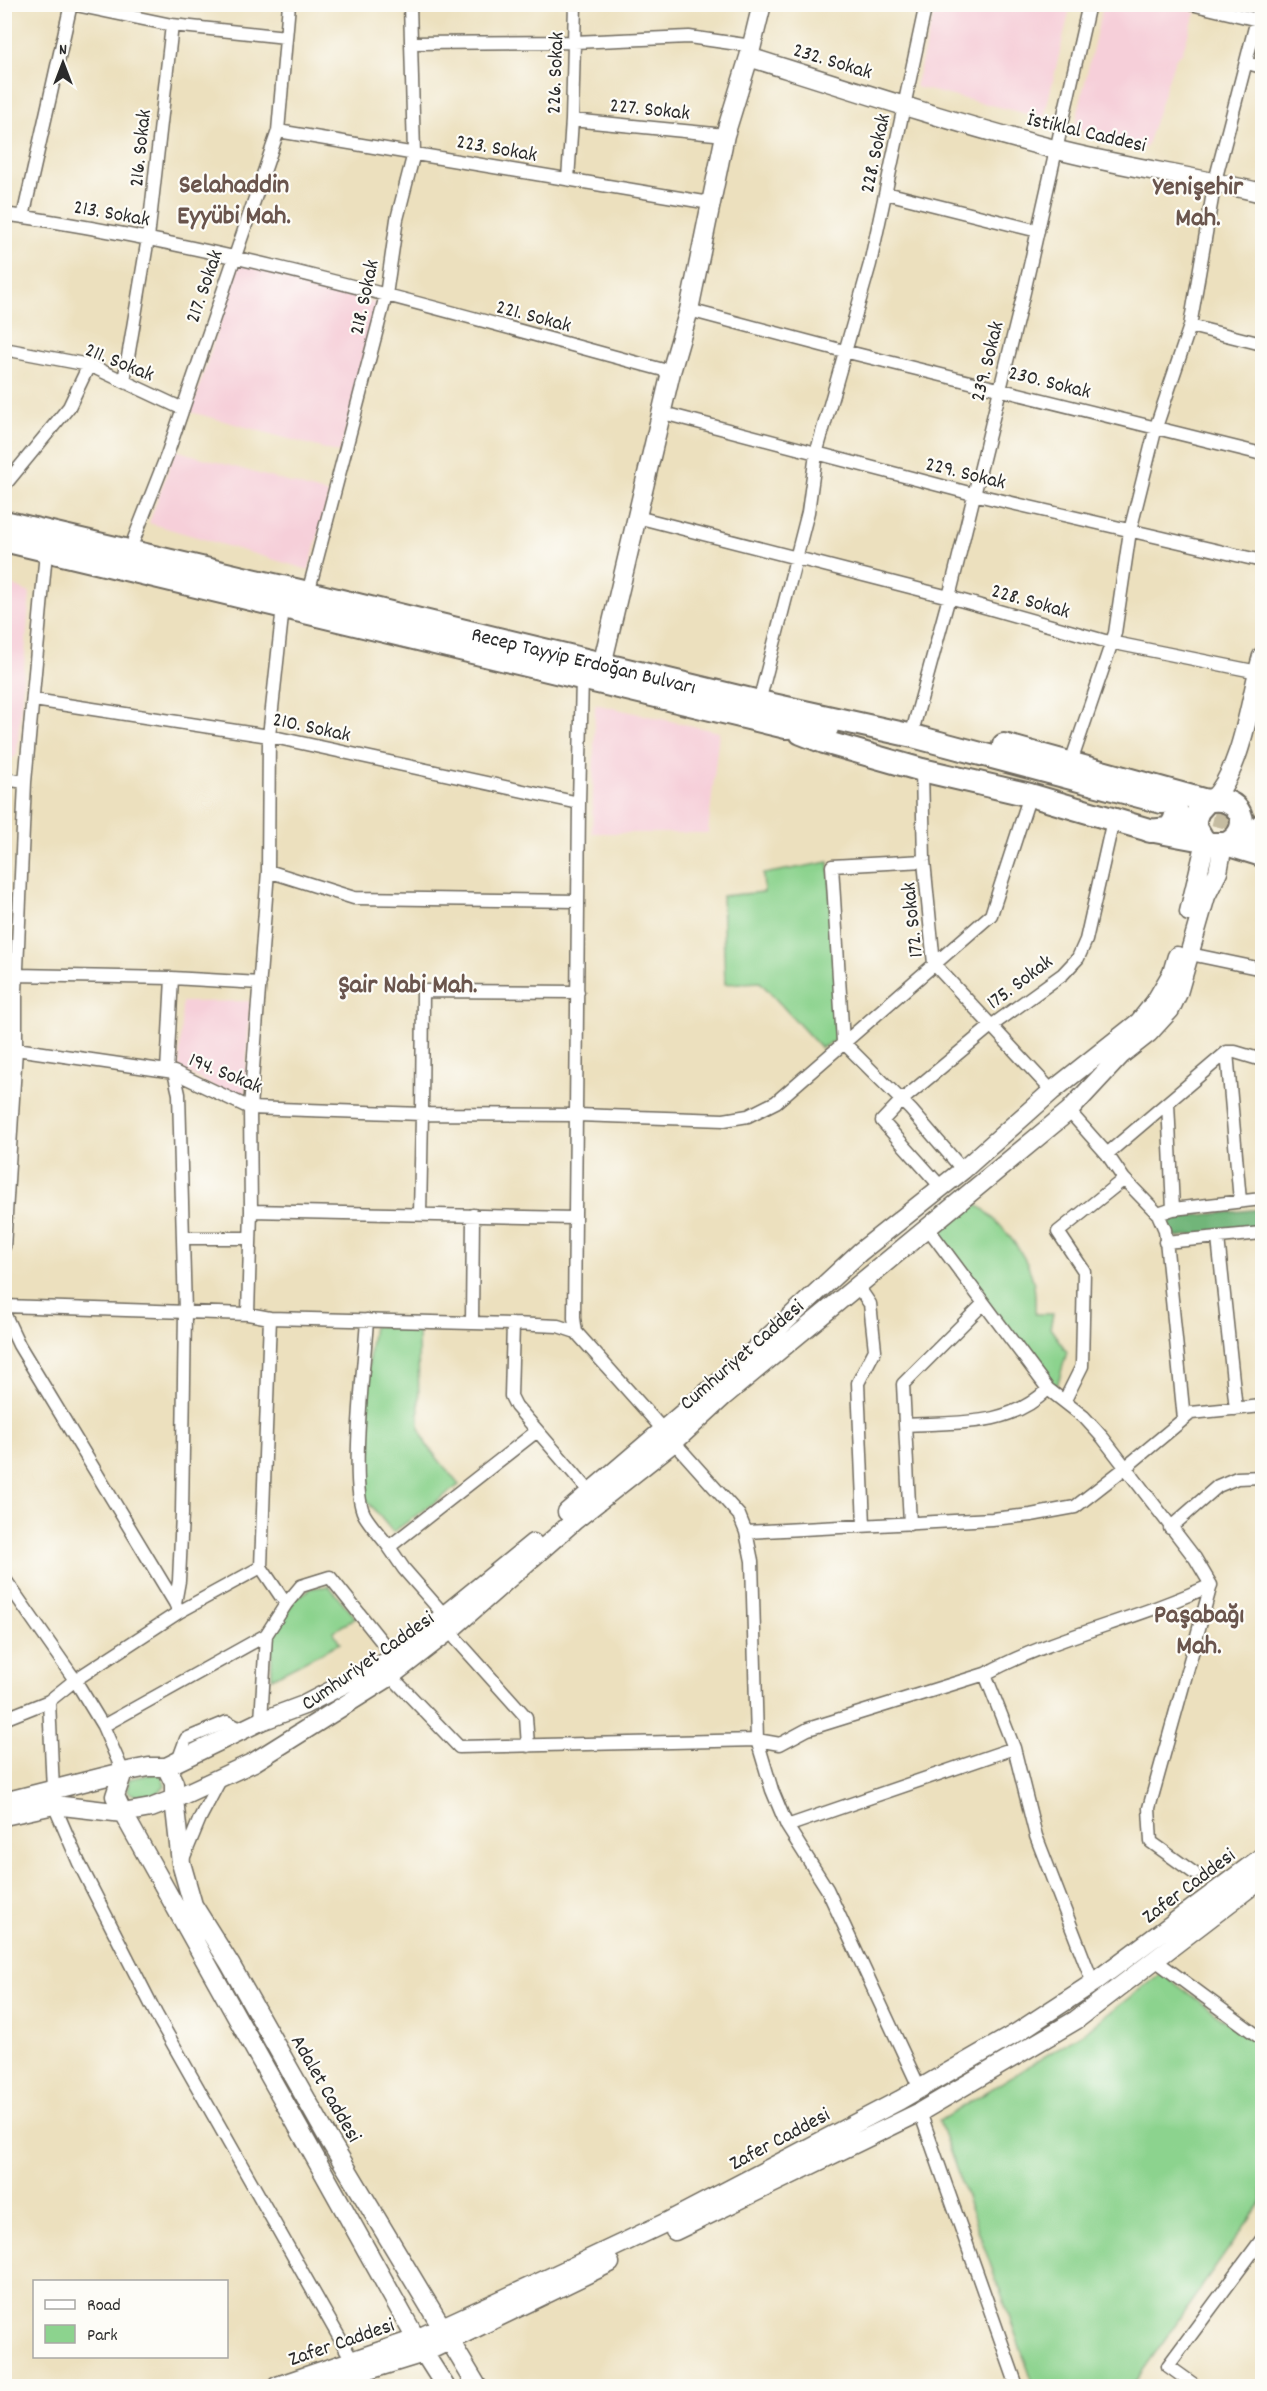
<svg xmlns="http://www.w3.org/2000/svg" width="1267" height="2391" font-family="Dekko,sans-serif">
<rect width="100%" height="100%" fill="#fdfcf7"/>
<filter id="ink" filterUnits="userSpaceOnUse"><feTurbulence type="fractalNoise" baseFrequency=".0167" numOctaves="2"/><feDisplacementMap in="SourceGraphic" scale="12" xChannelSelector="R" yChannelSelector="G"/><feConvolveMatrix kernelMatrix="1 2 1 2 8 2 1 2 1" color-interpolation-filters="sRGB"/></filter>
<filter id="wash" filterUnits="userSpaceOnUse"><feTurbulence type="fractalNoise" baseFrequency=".008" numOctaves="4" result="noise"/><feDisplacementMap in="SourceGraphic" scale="24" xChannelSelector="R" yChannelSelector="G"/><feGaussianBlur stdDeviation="1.35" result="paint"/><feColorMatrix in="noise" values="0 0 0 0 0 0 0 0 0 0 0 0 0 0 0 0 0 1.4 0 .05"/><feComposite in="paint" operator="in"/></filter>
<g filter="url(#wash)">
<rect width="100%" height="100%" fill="#ece0be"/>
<path fill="#f6cfd9" d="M936 5H1071L1044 118 915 87Z
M1103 5H1165L1196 12 1182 53 1175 59 1146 148 1074 129Z
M239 263 379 304 340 453 191 412Z
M175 450 329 494 309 570 149 523Z
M5 582 30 593 17 755 5 764Z
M595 704 719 732 708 833H592Z
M250 1001 245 1098 238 1100 179 1068 182 1002Z"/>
<path fill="#8cd38e" stroke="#5c7f5c" stroke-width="1.5" d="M829 862 840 1038 821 1048 760 982 725 984 722 896 764 892 763 874Z
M974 1202C997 1218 1027 1253 1033 1281 1036 1292 1035 1304 1035 1314H1053L1050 1328 1067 1352 1057 1386 1053 1388 937 1235Z
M373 1326 418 1327 419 1426 426 1444 459 1485 393 1532 366 1500 364 1482 365 1417 370 1347Z
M329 1586 356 1618 333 1631 340 1643 272 1678 271 1632 296 1598 312 1588Z
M161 1772 165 1785C157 1797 137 1801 127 1790L129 1779Z
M1161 1973 1262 2048V2201L1132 2386H1034L939 2121 1086 2031Z"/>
<path fill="#71b579" stroke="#4e7052" stroke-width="1.5" d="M1262 1209V1227L1177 1237C1170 1231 1168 1228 1170 1218Z"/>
</g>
<g filter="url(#ink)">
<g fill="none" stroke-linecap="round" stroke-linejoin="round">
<path stroke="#c5bca1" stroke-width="22" stroke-dasharray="22 11" stroke-linecap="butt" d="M1182 807 1258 825"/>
<defs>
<path id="street" d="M1191 4 1258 20
M411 43 574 42 689 37 752 46
M1247 63 1262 67
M572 120 725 135
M278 131 710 203
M568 179 572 120 575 4
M886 193 1038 231
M4 214C231 246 451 313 671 372
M23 217 71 4 172 25 286 37
M689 310 844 351 1262 454
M1190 326 1262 344
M4 349 89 365 183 409
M124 381 148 238 172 25
M663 413 973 494 1262 561
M4 486 69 407 89 365
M637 517 949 597 1105 641 1258 672
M134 539 167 455 278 131 289 4
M308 593 386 295 397 219 414 153 410 4
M582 678 579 803 574 1318 576 1332 739 1515 746 1532 752 1561 757 1740 772 1790 787 1826 827 1889 920 2089
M34 700 269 736 579 803
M759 702 808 512 816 454 870 264 926 4
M914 725 949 597 1024 292 1089 4
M1071 762 1115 633 1130 531 1156 427 1190 326 1215 181 1261 4
M922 770 924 861 934 964 1052 1091
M4 779 25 782
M924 861 832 866 843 1042 911 1110 963 1170
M268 871 354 898 578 901
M1190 954 1262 969
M16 975 172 978
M16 1049 174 1072 250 1108 422 1114 423 991 578 992
M1227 1052 1240 1201
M167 1071 172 978 260 983
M174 1072 179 1094 185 1312 182 1514 179 1581 175 1603 179 1612
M1168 1103 1173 1209
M1069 1111 1107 1154 1124 1179 1158 1214 1165 1230 1184 1419
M1107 1154 1227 1052H1235L1262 1060
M941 1187 882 1121 901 1101 991 1026 1063 974 1078 958 1086 940 1113 820
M251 1211 250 1108 268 871 269 736 283 607
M420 1214 422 1114 577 1115 724 1120 748 1116 776 1102 991 915 1030 795
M1158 1214 1173 1209 1262 1199
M927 1227 1048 1389 1084 1417 1103 1438 1195 1558 1211 1585 1149 1808 1151 1842 1194 1873
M183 1238H250
M1218 1238 1236 1409
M1165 1242 1262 1233
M4 1247 16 1049V992L25 782 45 563
M857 1285 870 1304 875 1350 858 1383 864 1525
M4 1306 248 1314 270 1318 513 1324 558 1326 576 1332
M4 1313 19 1345 175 1603
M248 1314 251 1211 574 1218
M367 1320C365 1358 349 1485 364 1514 370 1525 381 1536 389 1547L537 1431
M472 1323 473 1215
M513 1324 511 1396 516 1406 590 1492
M1065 1400 1082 1366 1084 1271 1058 1232 1124 1179
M905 1425C956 1422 1009 1428 1048 1389
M910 1524 903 1384 983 1304
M1170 1528 1218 1486 1237 1478 1262 1477
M746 1532 992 1519 1031 1515 1075 1507 1125 1468 1191 1413 1262 1406
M389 1547 404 1569 445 1616
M261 1567 270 1318
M4 1578 75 1680 103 1726 123 1772
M286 1604 301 1586 330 1577 394 1657
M449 1631 526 1717 528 1746
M985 1674 1014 1748 1036 1836 1093 1983
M386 1675 391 1676 459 1747 757 1740 780 1744 808 1729 985 1674C1057 1635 1137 1620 1211 1585
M49 1701 53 1790
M4 1719 49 1701 75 1680 179 1612 261 1567 286 1604 266 1635 261 1721
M103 1726 266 1635
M178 1761 186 1739 227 1722 244 1731
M54 1805 79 1863 156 2014 356 2367
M787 1826 1014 1748
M183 1859 200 1818 221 1778
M1155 1960 1262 2039
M920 2112 1017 2386
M1196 2386 1168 2366 1262 2239"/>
<path id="secondary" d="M749 57C850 89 951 122 1054 149 1122 167 1194 176 1262 193
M602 665 671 372 689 310 725 135 749 57 762 4
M1212 800C1243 768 1250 698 1262 656
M1189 912 1206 841
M567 1512 732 1371 860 1252 963 1170 1052 1091 1139 1022 1155 1002 1172 973 1177 956
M166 1767 261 1721 304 1705 388 1661 533 1543
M4 1802 123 1772 149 1767H166L174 1783V1799L151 1808 123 1813 115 1796 123 1772
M4 1816 54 1805 123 1813 424 2353 445 2386
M675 2231 920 2112 1076 2020 1262 1878
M277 2386 416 2339 536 2284 667 2222 900 2100 1018 2032 1093 1983 1262 1857
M317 2386 424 2353 610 2263
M477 2386 327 2136 230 1964 193 1905 181 1863 174 1799 254 1762 391 1676 449 1631 574 1521 674 1442 724 1396 1069 1111 1121 1055 1149 1033 1170 1010 1178 993 1206 896 1218 872 1223 845"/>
<g id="highway">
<path id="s1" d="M4 522 308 593 759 702 913 736 1162 802"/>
<path d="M4 540 786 727 815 726 827 728"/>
<path d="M801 733 824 742 922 770 1030 795 1149 830 1203 840"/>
<path d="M1004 745 1207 801"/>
<path d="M1262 825 1258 841 1262 851"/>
<path d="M1150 831 1168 829C1180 818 1178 803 1168 791"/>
<path d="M1226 844C1256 829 1240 793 1207 801L1198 811 1195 819V826L1203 840 1209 844H1226L1262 855"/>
</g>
</defs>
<use href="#street" stroke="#6f6a5e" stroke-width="15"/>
<use href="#secondary" stroke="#6f6a5e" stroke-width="21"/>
<use href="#highway" stroke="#6f6a5e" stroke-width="26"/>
<use href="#street" stroke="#fff" stroke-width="12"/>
<use href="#secondary" stroke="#fff" stroke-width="18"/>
<use href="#highway" stroke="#fff" stroke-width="22"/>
</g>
</g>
<g text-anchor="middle" stroke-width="4.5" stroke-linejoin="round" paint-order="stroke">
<g font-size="21" fill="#2b2b2b" stroke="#fdfcf7">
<text transform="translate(833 60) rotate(17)" y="7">232. Sokak</text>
<text transform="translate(554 73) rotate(-88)" y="7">226. Sokak</text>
<text transform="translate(650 108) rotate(6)" y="7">227. Sokak</text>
<text transform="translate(1087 131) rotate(13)" y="7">İstiklal Caddesi</text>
<text transform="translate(497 147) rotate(10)" y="7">223. Sokak</text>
<text transform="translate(139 148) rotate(-84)" y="7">216. Sokak</text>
<text transform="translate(874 153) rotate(-78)" y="7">228. Sokak</text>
<text transform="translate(112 212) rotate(10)" y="7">213. Sokak</text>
<text transform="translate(203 286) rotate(-71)" y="7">217. Sokak</text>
<text transform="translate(363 297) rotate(-78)" y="7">218. Sokak</text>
<text transform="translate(534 315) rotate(15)" y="7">221. Sokak</text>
<text transform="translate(120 361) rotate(22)" y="7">211. Sokak</text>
<text transform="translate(986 361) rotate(-76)" y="7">239. Sokak</text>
<text transform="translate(1050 381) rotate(14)" y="7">230. Sokak</text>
<text transform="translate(966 472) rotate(14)" y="7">229. Sokak</text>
<text transform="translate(1031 600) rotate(16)" y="7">228. Sokak</text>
<text dy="7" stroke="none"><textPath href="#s1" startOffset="596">Recep Tayyip Erdoğan Bulvarı</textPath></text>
<text transform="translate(312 726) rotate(12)" y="7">210. Sokak</text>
<text transform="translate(911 920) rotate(-96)" y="7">172. Sokak</text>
<text transform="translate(1019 981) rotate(-37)" y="7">175. Sokak</text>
<text transform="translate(226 1072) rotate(22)" y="7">194. Sokak</text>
<text transform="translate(741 1354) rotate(-41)" y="7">Cumhuriyet Caddesi</text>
<text transform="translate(367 1660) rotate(-35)" y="7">Cumhuriyet Caddesi</text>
<text transform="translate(1188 1885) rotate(-37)" y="7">Zafer Caddesi</text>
<text transform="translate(327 2088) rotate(60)" y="7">Adalet Caddesi</text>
<text transform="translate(779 2138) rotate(-28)" y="7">Zafer Caddesi</text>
<text transform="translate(341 2341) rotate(-19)" y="7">Zafer Caddesi</text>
</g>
<g font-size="27" font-weight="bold" fill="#6a554d" stroke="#fdfcf7">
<text x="234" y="192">Selahaddin<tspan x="234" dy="31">Eyyübi Mah.</tspan></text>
<text x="1198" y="194">Yenişehir<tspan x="1198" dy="31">Mah.</tspan></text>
<text x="408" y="992">Şair Nabi Mah.</text>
<text x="1199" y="1622">Paşabağı<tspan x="1199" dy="31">Mah.</tspan></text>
</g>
</g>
<rect width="1267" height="2391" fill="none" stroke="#fdfcf7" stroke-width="24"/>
<rect x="33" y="2280" width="195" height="78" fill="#fdfcf7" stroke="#a9a8a5" stroke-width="1.5"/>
<rect x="45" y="2300" width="30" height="9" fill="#ffffff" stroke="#a9a8a5" stroke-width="1.5"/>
<text x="87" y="2310" font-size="18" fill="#2b2b2b">Road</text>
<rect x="45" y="2325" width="30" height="18" fill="#8cd38e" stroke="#a9a8a5" stroke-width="1.5"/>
<text x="87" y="2340" font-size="18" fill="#2b2b2b">Park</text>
<g transform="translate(63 63)" stroke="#fdfcf7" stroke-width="4.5" paint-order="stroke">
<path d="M0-4.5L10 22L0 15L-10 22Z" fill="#2b2b2b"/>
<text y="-9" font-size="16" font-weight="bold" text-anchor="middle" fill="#2b2b2b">N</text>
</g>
</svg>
